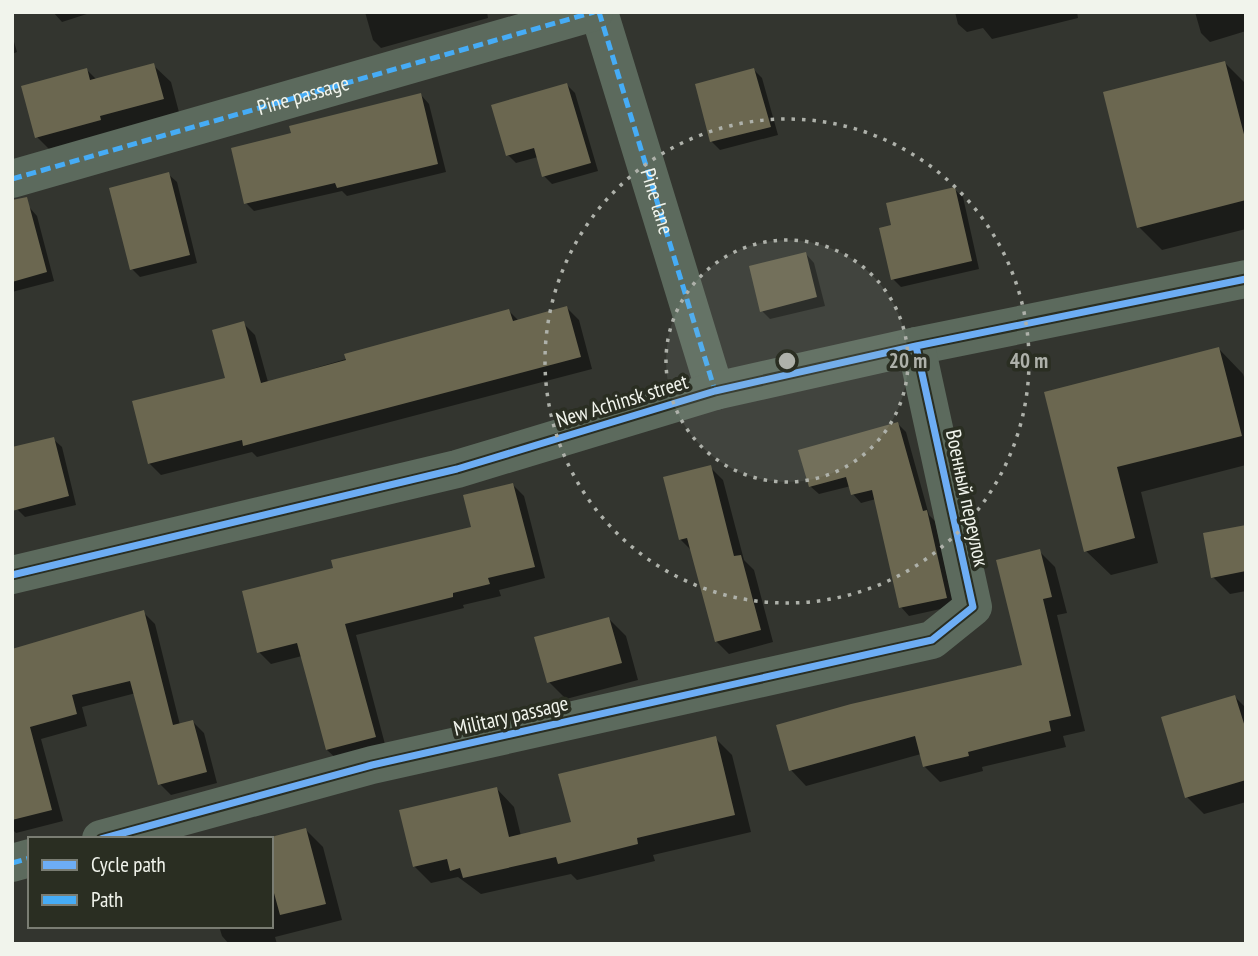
<svg xmlns="http://www.w3.org/2000/svg" width="1258" height="956" font-family="'PT Sans Narrow',sans-serif">
<rect width="100%" height="100%" fill="#33352f"/>
<path fill="#0007" d="M53 12H93L62 22Z
M365 12H487L488 18 381 48 373 40Z
M955 12H1077L1078 18 992 39 983 28 967 32 958 24Z
M1195 12H1246V31L1210 42 1201 33Z
M12 35 17 52 12 54Z
M1225 63 1246 84V229L1162 250 1139 227Z
M153 65 171 82 180 116 54 154 37 137 87 70 97 80Z
M754 70 762 78 778 135 720 150 712 142 697 85Z
M567 85 575 93 598 171 552 184 544 176 538 157 516 163 508 155Z
M421 95 429 104 446 172 347 196 342 191 254 211 246 203 293 134Z
M168 174 177 182 197 263 140 277 132 269Z
M954 189 963 197 979 269 901 287 893 279V226Z
M29 207 37 216 54 281 12 292V212Z
M806 254 814 263 825 306 770 319 762 311Z
M567 308 579 320 592 369 257 457 252 452 161 475 149 463 227 379 243 323 255 335 268 382 509 311 519 321Z
M1219 349 1243 374 1246 383V465L1141 492 1158 563 1111 575 1086 551 1047 393Z
M898 424 906 432 929 515 935 521 954 606 909 616 901 607 876 499 861 503 853 494 851 486 819 494 810 486Z
M53 439 62 447 76 505 25 517 17 509Z
M710 467 723 480 744 560 754 570 773 642 729 654 716 641 692 551 680 539Z
M513 485 524 496 545 578 499 590 501 596 463 605 464 608 356 635 386 748 339 761 327 750 302 656 271 664 259 652 335 569 473 529Z
M1246 526V591L1230 594 1213 577Z
M1039 551 1055 567 1067 613 1057 615 1085 731 1063 736 1066 747 982 767 983 771 940 782 924 766 921 754 806 786 791 770 1024 666Z
M143 612 155 624 180 725 193 722 204 733 217 783 171 795 160 784 136 693 82 707 87 726 41 739 63 821 16 833 12 829V650Z
M609 619 626 636 638 680 566 699 549 682Z
M1235 697 1246 708V802L1204 814 1187 797Z
M715 738 732 755 751 832 653 855 655 861 577 880 571 874 481 894 458 877 431 883 414 866 497 789 514 807 521 836 573 823Z
M306 830 323 847 342 920 275 937 277 944H229L222 936 219 926H271V839Z"/>
<path fill="#6b6750" d="M1225 61 1246 142V200L1137 228 1103 92Z
M154 63 164 99 100 116 101 120 35 138 21 86 87 68 90 80Z
M754 68 771 127 710 142 695 84Z
M567 83 591 163 542 177 534 148 506 156 491 105Z
M421 93 438 164 337 188 335 183 244 204 231 148 291 133 289 126Z
M169 172 190 255 130 270 109 188Z
M955 187 972 261 891 280 879 228 891 225 886 203Z
M27 197 47 272 12 282V200Z
M806 252 817 297 760 312 749 266Z
M567 306 581 357 243 446 242 440 148 464 132 401 225 378 212 330 244 321 261 383 346 360 344 354 509 309 513 321Z
M1219 347 1242 436 1117 467 1135 538 1084 552 1044 392Z
M898 422 923 511 927 510 947 598 899 608 872 490 851 495 846 477 809 487 798 450Z
M54 437 69 496 12 511V447Z
M711 465 734 556 741 555 761 630 715 642 687 538 679 540 663 477Z
M513 483 535 567 488 578 490 584 453 593V597L345 624 376 737 326 750 297 643 257 653 242 591 333 568 331 560 471 527 463 495Z
M1246 525V571L1211 578 1203 533Z
M1040 549 1052 597 1043 599 1071 716 1049 721 1051 731 968 752 969 756 923 767 915 736 789 771 776 725 851 704 1022 665 996 560Z
M144 610 173 725 193 720 207 772 158 785 130 681 72 695 77 714 30 727 52 810 12 820V649Z
M609 617 622 663 547 683 534 637Z
M1235 695 1246 730V780L1185 798 1161 717Z
M716 736 735 815 637 838 638 844 558 864 556 857 463 878 460 868 450 871 447 859 413 867 399 810 497 787 509 837 571 822 558 774Z
M306 828 326 904 280 915 271 882V837Z"/>
<g fill="none" stroke-linecap="round" stroke-linejoin="round">
<g stroke="#5c6a5d" stroke-width="38">
<path id="s1" d="M599 12 715 391"/>
<path id="s2" d="M12 179 594 12"/>
<path d="M12 575 457 469 715 391 916 346 1246 279"/>
<path d="M101 839 372 765 932 640 973 607 916 346"/>
<path d="M12 863 30 858"/>
</g>
<path stroke="#46acf6" stroke-width="5" stroke-dasharray="10 5" stroke-linecap="butt" d="M599 12 715 391
M12 179 594 12
M12 863 30 858"/>
<defs>
<path id="cycleway" d="M12 575 457 469 715 391 916 346 1246 279
M101 839 372 765 932 640 973 607 916 346"/>
</defs>
<use href="#cycleway" stroke="#2a2e22" stroke-width="11"/>
<use href="#cycleway" stroke="#6dadf4" stroke-width="7"/>
</g>
<circle cx="787" cy="361" r="121" fill="#aeb1aa" fill-opacity=".12"/>
<g fill="none" stroke="#aeb1aa" stroke-width="3.5" stroke-dasharray="3.5 7">
<circle cx="787" cy="361" r="121"/>
<circle cx="787" cy="361" r="242"/>
</g>
<g text-anchor="middle" stroke-width="7" stroke-linejoin="round" paint-order="stroke">
<g font-size="21" fill="#f1f4ec" stroke="#2a2e22">
<text dy="7" stroke="none"><textPath href="#s2" startOffset="303">Pine passage</textPath></text>
<text dy="7" stroke="none"><textPath href="#s1" startOffset="198">Pine lane</textPath></text>
<text transform="translate(622 401) rotate(-17)" y="7">New Achinsk street</text>
<text transform="translate(967 498) rotate(78)" y="7">Военный переулок</text>
<text transform="translate(511 716) rotate(-13)" y="7">Military passage</text>
</g>
</g>
<circle cx="787" cy="361" r="10" fill="#aeb1aa" stroke="#2a2e22" stroke-width="3.5"/>
<g font-size="21" text-anchor="middle" font-weight="bold" fill="#aeb1aa" stroke="#2a2e22" stroke-width="7" stroke-linejoin="round" paint-order="stroke">
<text x="908" y="368">20 m</text>
<text x="1029" y="368">40 m</text>
</g>
<rect width="1258" height="956" fill="none" stroke="#f1f4ec" stroke-width="28"/>
<rect x="28" y="837" width="245" height="91" fill="#2a2e22" stroke="#7a7d73" stroke-width="2"/>
<rect x="42" y="860" width="35" height="10" fill="#6dadf4" stroke="#7a7d73" stroke-width="2"/>
<text x="91" y="872" font-size="21" fill="#f1f4ec">Cycle path</text>
<rect x="42" y="895" width="35" height="10" fill="#46acf6" stroke="#7a7d73" stroke-width="2"/>
<text x="91" y="907" font-size="21" fill="#f1f4ec">Path</text>
</svg>
